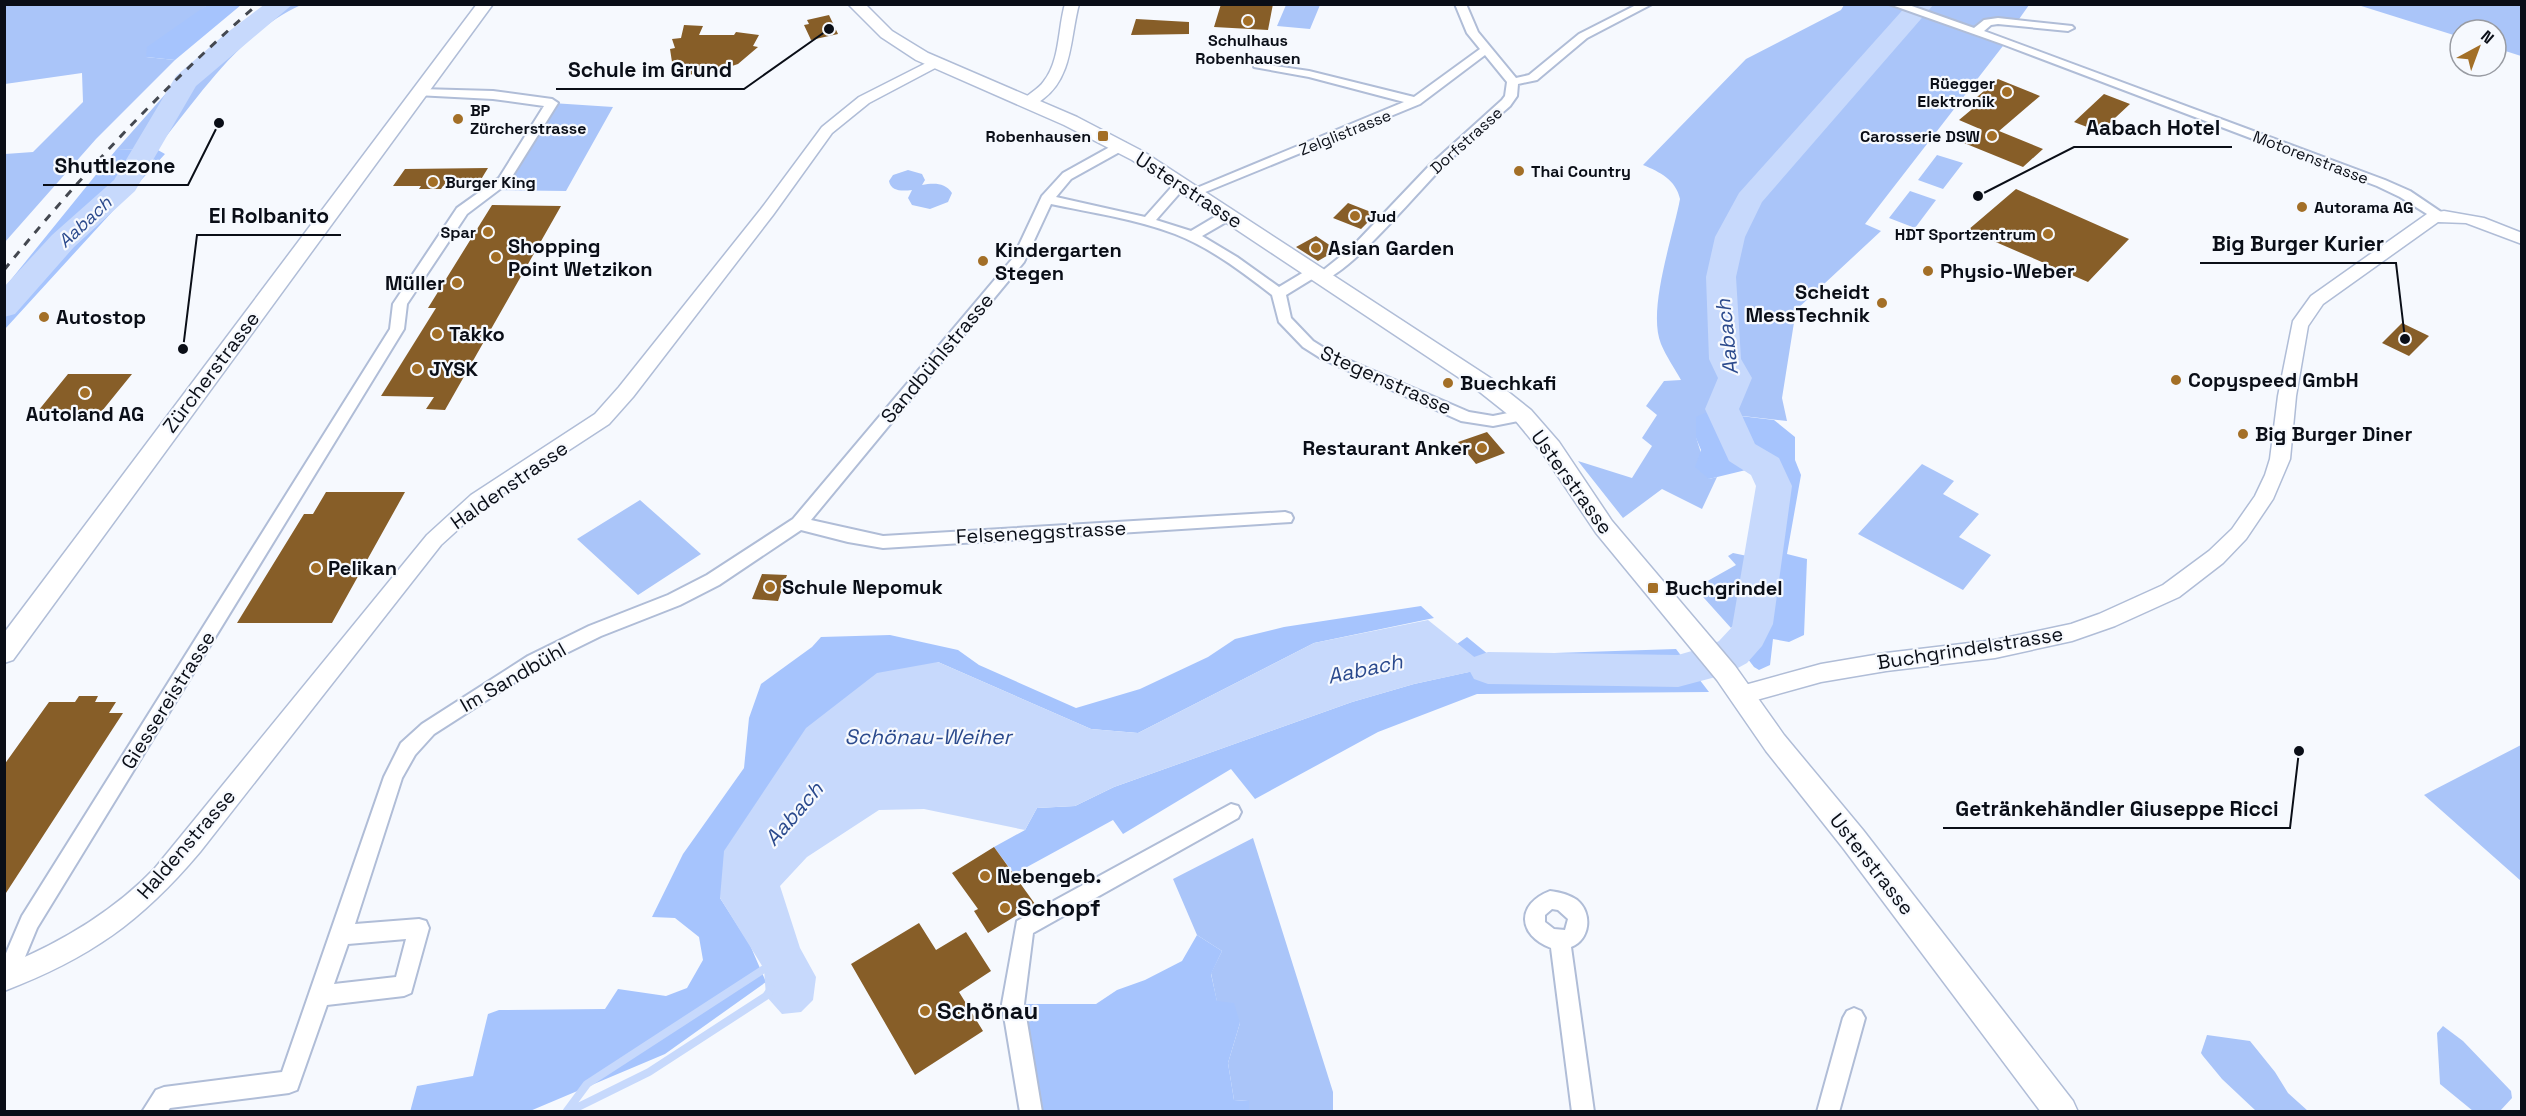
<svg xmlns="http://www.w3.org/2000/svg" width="2526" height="1116" font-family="'Space Grotesk',sans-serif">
<rect width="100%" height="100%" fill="#f6f9fe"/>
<path fill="#aac5f9" d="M5 5H207L146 57 175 60 96 139 5 242V154L33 152 83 102 82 73 5 84Z
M266 5H301C239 33 198 98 156 149L116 150 176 82Z
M1286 5H1320L1310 29 1277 26Z
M1844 5H2029L2017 22 1998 21 1977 31 2006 42 1865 224 1881 231 1796 310 1782 398 1787 421 1707 412 1696 437 1709 479 1717 477 1702 509 1662 489 1623 518 1578 461 1632 478 1652 446 1642 438 1657 415 1646 406 1664 381 1681 380C1675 369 1666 356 1661 344 1647 310 1673 237 1680 199 1676 180 1660 172 1643 165L1746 59 1841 10Z
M2358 5H2521V56L2496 48V30H2460V37Z
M552 103 613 107 566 191 491 190Z
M1937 155 1963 163 1943 189 1918 180Z
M908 170 922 174 925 180 922 185C933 183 945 182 952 193L948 202 930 209 912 205 908 198 912 190C903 191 891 192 889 181L893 175Z
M1910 191 1936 200 1915 228 1889 218Z
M1922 464 1954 481 1943 494 1979 514 1959 537 1991 555 1963 590 1858 534Z
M640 500 701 554 638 595 577 539Z
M1733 553 1752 557 1750 604 1731 628 1695 588 1736 565 1728 556Z
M2521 745V881L2424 795Z
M1253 838 1333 1092V1111H1249L1248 1101 1234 1100 1228 1063 1240 1023 1217 1002 1211 973 1222 951 1197 935 1173 879Z
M2443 1026 2463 1041 2511 1091 2512 1098 2500 1111H2473L2440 1084 2437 1033Z
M2207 1035 2250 1041 2275 1072 2288 1093 2308 1111H2256L2222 1079 2203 1056 2201 1053Z"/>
<path fill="#a6c4fd" d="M207 5H241L175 60 146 57 147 47Z
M156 149 165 154 5 329V287L116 150Z
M1707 412 1774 420 1795 437V460L1801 475 1787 554 1807 559 1804 635 1789 642 1773 639 1770 665 1759 670 1754 667 1728 633 1750 604 1752 553 1765 475 1746 470 1709 479 1695 467 1701 450 1696 438V417Z
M1421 606 1434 618 1314 643 1138 733 1091 729 938 662 720 898 750 945 766 982 665 1054 530 1111 410 1112 417 1086 473 1076 488 1014 499 1010 605 1009 618 989 666 996 687 988 703 960 699 937 675 918 652 917 683 854 744 768 749 718 761 684 812 647 821 637 890 635 958 650 979 665 1076 708 1140 689 1208 657 1235 639 1284 627Z
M1467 637 1489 655 1676 649 1709 692 1477 694 1378 732 1255 799 1231 769 1123 834 1113 820 1014 874 994 847 1025 830 1037 808 1075 806 1114 787 1352 702 1414 684 1487 668 1457 644Z
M1197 935 1222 951 1211 974 1217 1001 1234 1003 1240 1023 1228 1063 1234 1100 1249 1101V1111H1031L1013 1004H1096L1117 990 1145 980 1182 961Z"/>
<path fill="#c7d9fc" d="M1908 5H1926L1892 46 1881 51 1878 43Z
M1428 620 1488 668 1414 684 1352 702 1114 787 1075 806 1037 808 1025 830 924 809 879 810 807 857 780 886 800 948 816 977 813 1000 801 1012 782 1014 766 996 764 969 720 898 724 851 806 728 877 673 938 662 1091 729 1138 733 1314 643Z"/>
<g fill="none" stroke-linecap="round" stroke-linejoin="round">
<path stroke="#c7d9fc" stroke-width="8" d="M567 1111 587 1084 764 969
M568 1112 649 1072 766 996 771 989"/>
<path fill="#c7d9fc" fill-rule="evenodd" d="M265 4H293L196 86 135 191 74 247 15 314 4 317V287L52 235 114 180 176 76 224 35Z
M1908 4H1934L1762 202 1745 237 1736 277 1741 359 1752 378 1739 409 1755 444 1779 458 1792 486 1773 624 1762 646 1747 663 1727 674 1678 687 1488 684 1474 679 1468 668 1474 657 1488 652 1678 655 1709 646 1719 641 1732 627 1756 486 1751 475 1729 461 1705 409 1718 378 1709 359 1706 277 1715 237 1739 193Z"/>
</g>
<path fill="#875e28" d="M1221 4H1273L1268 30 1214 27Z
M829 15 838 34 811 40 804 25 809 24 807 20Z
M1136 19 1189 22V34L1131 35Z
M684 25 703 26 699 35H734L736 32 759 35 753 46 758 47 738 64 711 73 701 71 687 76 672 62 670 49 675 48 672 39 681 38Z
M1998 79 2040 96 1999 131 2043 149 2023 167 1964 143 1980 129 1959 120 1983 100 1977 97Z
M2104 94 2130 104 2100 132 2074 122Z
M488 168 477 186H443L441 189H419L421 186H393L405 169Z
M2016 189 2129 239 2088 282 1968 230Z
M1348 203 1376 214 1361 229 1333 218Z
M492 205 561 206 445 410 426 409 434 397 381 396 436 308H428Z
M1316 236 1337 250 1318 261 1296 247Z
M2402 323 2429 336 2409 356 2382 343Z
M68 374H132L102 411H38Z
M1487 432 1505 453 1476 464 1458 442Z
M326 492H405L332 623H237L304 514H313Z
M762 574 787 575 778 601 752 599Z
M79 696H98L95 702H116L109 713H123L4 896V765L49 702H75Z
M994 847 1035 904 988 933 974 911 978 909 952 873Z
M919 923 936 950 966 932 991 971 959 992 983 1031 915 1075 851 964Z"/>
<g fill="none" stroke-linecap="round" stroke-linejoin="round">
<defs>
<path id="minor" d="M1455 4H1466L1478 32 1516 78 1529 75 1579 34 1638 4H1652L1587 38 1537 80 1518 84 1517 96 1510 106C1486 127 1461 148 1439 171 1420 189 1340 286 1318 280L1317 276 1286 295 1291 318 1313 341 1332 353 1469 412 1493 416 1523 410 1531 415 1528 419 1493 426 1461 421 1322 359 1303 347 1279 322 1272 295C1242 272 1211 248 1175 234 1136 219 1093 213 1051 204L1024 262 811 520 883 536 1285 512 1291 514 1293 518 1291 522 883 548 848 542 801 530 719 585 680 605 601 636 540 666 434 734 415 755 402 778 355 924 419 919 426 921 429 928 411 993 404 996 327 1005 297 1090 289 1093 170 1108 167 1112H142L156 1090 164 1087 282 1072 384 777 401 743 422 724 528 656 589 626 668 595 707 575 793 519 1013 258 1042 196 1063 173 1117 143H1125V149L1071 179 1056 197 1145 217 1177 181H1185L1187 184 1185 187 1156 220 1191 231 1223 212H1233L1234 215 1233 218 1202 236 1237 257 1279 287 1309 269 1314 268 1321 272 1351 248 1430 165 1502 100 1505 96 1507 82 1485 55 1420 104 1198 195H1188L1187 192 1404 102 1309 77 1254 67V63L1309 71 1414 97 1480 49 1467 33ZM406 939 396 977 334 984 348 944Z
M1889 4H1906L1974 28 1984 20 1998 18 2072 26 2074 28 2068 31 1998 24 1991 25 1984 31 2385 180 2410 191 2447 216 2440 220 2435 219 2400 197 2377 186 2002 44Z
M420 89 493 91 552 99 558 103 508 183 467 214 407 304 404 329 37 928 13 986 4 988V958L22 916 390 329 393 304 457 208 499 178 544 106 493 99 416 95V91Z
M1231 804 1238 806 1241 812 1238 818 1033 933 1024 1004 1042 1112H1020L1002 1004 1017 921Z
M1550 891C1559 892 1570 895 1577 900 1593 913 1590 940 1571 947L1594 1112H1572L1551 948C1517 935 1516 904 1550 891ZM1552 909 1558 910 1568 919 1565 930 1554 929 1545 922V915Z
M1854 1008 1861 1011 1865 1018 1839 1112H1817L1843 1018 1847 1011Z"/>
<path id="tertiary" d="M1065 4H1079C1070 37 1073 77 1043 99 1036 104 1032 108 1023 106L1020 103C1027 94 1038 90 1044 81 1060 61 1058 28 1065 4Z
M934 59 939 60 941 63 939 66 869 103 832 133 773 215 633 397 609 424 485 505 441 545 200 852C141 922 90 958 4 991V966C60 943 113 912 155 868L427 535 471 495 595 414 619 387 761 209 822 127 859 97Z
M2444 211 2484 218 2522 233V244L2466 223 2438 222 2323 304 2308 326 2296 396 2290 459 2273 499 2246 539 2223 563 2179 597 2115 626 2072 641 1995 658 1886 671 1821 682 1742 704 1734 702 1731 695 1734 688 1821 664 1886 653 1995 640 2071 624 2099 614 2163 585 2209 551 2232 529 2255 496 2265 475 2270 459 2278 396 2293 321 2311 296 2427 214Z"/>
<path id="secondary" d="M477 4H493L13 660 4 663V633Z
M848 4H865L892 31 928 53 1077 117 1144 152 1492 379 1531 410 1559 442 1612 521 1735 666 1784 735 1863 830 2073 1101 2078 1112H2041L1843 848 1766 751 1717 680 1596 533 1543 454 1515 420 1476 389 1132 160 1064 125 916 60 881 37Z"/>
</defs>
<use href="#minor" stroke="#b0bdd7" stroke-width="4"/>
<use href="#tertiary" stroke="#b0bdd7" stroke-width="3"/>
<use href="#secondary" stroke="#b0bdd7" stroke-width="3"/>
<use href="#minor" fill="#fff" fill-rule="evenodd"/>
<use href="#tertiary" fill="#fff" fill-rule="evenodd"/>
<use href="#secondary" fill="#fff" fill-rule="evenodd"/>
<path stroke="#444850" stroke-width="3" stroke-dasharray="8 8" stroke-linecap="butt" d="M4 270C82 174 165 85 258 4"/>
</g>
<g fill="#a36f27" stroke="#f6f9fe" stroke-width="2">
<circle cx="1248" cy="21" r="6"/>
<circle cx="2007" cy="92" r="6"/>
<circle cx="458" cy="119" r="6"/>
<rect x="1097" y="130" width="12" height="12" rx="3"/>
<circle cx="1992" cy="136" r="6"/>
<circle cx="1519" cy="171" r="6"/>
<circle cx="433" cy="182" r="6"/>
<circle cx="2302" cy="207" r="6"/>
<circle cx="1355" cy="216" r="6"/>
<circle cx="488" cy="232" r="6"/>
<circle cx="2048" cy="234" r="6"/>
<circle cx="1316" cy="248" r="6"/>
<circle cx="496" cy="257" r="6"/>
<circle cx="983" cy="261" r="6"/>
<circle cx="1928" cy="271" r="6"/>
<circle cx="457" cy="283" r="6"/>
<circle cx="1882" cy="303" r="6"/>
<circle cx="44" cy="317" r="6"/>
<circle cx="437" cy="334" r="6"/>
<circle cx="417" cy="369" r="6"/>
<circle cx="2176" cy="380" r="6"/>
<circle cx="1448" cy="383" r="6"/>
<circle cx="85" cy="393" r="6"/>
<circle cx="2243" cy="434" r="6"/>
<circle cx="1482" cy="448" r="6"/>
<circle cx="316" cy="568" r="6"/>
<circle cx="770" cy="587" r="6"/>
<rect x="1647" y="582" width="12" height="12" rx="3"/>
<circle cx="985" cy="876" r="6"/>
<circle cx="1005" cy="908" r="6"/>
<circle cx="925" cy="1011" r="6"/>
</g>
<g text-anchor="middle" stroke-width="4.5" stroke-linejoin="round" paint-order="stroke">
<g font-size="16" font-weight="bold" fill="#0a0e17" stroke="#f6f9fe" text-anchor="end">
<text x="1248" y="46" text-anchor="middle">Schulhaus<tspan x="1248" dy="18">Robenhausen</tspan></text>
<text x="1995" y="89">Rüegger<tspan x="1995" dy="18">Elektronik</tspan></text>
<text x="470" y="116" text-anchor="start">BP<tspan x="470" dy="18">Zürcherstrasse</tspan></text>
<text x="1091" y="142">Robenhausen</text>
<text x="1980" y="142">Carosserie DSW</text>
<text x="1531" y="177" text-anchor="start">Thai Country</text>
<text x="445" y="188" text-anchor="start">Burger King</text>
<text x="2314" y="213" text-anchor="start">Autorama AG</text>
<text x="1367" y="222" text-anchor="start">Jud</text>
<text x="476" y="238">Spar</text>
<text x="2036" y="240">HDT Sportzentrum</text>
</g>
<g font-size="16" fill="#0a0e17" stroke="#f6f9fe">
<text transform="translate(1345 132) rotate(-22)" y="6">Zelglistrasse</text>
<text transform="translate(1466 140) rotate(-42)" y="6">Dorfstrasse</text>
<text transform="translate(2311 157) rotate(21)" y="6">Motorenstrasse</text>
</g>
<g font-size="18" font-style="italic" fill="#2b4a8d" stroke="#f6f9fe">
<text transform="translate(85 222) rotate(-43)" y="6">Aabach</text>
</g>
<g font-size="20" fill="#0a0e17" stroke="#f6f9fe">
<text transform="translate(1189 190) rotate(33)" y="7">Usterstrasse</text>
<text transform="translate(937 358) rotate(-50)" y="7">Sandbühlstrasse</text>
<text transform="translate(211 372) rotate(-53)" y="7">Zürcherstrasse</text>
<text transform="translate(1386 380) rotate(24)" y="7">Stegenstrasse</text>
<text transform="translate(1572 482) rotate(54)" y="7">Usterstrasse</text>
<text transform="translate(509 485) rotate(-35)" y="7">Haldenstrasse</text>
<text transform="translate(1041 532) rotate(-3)" y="7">Felseneggstrasse</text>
<text transform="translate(1970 648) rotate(-9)" y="7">Buchgrindelstrasse</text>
<text transform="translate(513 677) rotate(-30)" y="7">Im Sandbühl</text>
<text transform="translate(168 700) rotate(-58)" y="7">Giessereistrasse</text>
<text transform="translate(186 844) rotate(-49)" y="7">Haldenstrasse</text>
<text transform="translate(1872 864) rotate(52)" y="7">Usterstrasse</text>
</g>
<g font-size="20" font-weight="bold" fill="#0a0e17" stroke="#f6f9fe" text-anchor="start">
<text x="508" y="253">Shopping<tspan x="508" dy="23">Point Wetzikon</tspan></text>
<text x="1328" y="255">Asian Garden</text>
<text x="995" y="257">Kindergarten<tspan x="995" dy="23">Stegen</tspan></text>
<text x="1940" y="278">Physio-Weber</text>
<text x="445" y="290" text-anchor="end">Müller</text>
<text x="1870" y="299" text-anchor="end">Scheidt<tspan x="1870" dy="23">MessTechnik</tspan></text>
<text x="56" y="324">Autostop</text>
<text x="449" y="341">Takko</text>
<text x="429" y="376">JYSK</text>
<text x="2188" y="387">Copyspeed GmbH</text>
<text x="1460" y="390">Buechkafi</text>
<text x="85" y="421" text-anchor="middle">Autoland AG</text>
<text x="2255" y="441">Big Burger Diner</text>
<text x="1470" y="455" text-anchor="end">Restaurant Anker</text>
<text x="328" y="575">Pelikan</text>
<text x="782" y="594">Schule Nepomuk</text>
<text x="1665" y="595">Buchgrindel</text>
<text x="997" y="883">Nebengeb.</text>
</g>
<g font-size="21" font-style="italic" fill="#2b4a8d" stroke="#f6f9fe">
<text transform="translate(1727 337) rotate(-96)" y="7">Aabach</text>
<text transform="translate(1365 669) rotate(-12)" y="7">Aabach</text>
<text x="928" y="744">Schönau-Weiher</text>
<text transform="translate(794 814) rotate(-49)" y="7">Aabach</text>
</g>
<g font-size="24" font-weight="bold" fill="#0a0e17" stroke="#f6f9fe" text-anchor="start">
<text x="1017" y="916">Schopf</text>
<text x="937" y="1019">Schönau</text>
</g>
</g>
<path fill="none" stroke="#0a0e17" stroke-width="2" d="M829 29L744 89H556M1978 196L2074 147H2232M219 123L188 185H43M183 349L197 235H341M2405 339L2396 263H2200M2299 751L2290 828H1943"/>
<g fill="#0a0e17" stroke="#f6f9fe" stroke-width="2">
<circle cx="829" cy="29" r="6"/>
<circle cx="1978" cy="196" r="6"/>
<circle cx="219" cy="123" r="6"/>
<circle cx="183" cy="349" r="6"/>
<circle cx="2405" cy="339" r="6"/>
<circle cx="2299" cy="751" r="6"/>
</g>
<g font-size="21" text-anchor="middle" font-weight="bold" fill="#0a0e17" stroke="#f6f9fe" stroke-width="4.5" stroke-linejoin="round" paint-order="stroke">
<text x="650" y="77">Schule im Grund</text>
<text x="2153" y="135">Aabach Hotel</text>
<text x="115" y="173">Shuttlezone</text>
<text x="269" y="223">El Rolbanito</text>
<text x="2298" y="251">Big Burger Kurier</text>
<text x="2117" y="816">Getränkehändler Giuseppe Ricci</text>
</g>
<rect width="2526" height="1116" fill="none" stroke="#0a0e17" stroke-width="12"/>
<g transform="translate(2478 48) rotate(41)"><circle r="28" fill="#f6f9fe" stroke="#989ba2" stroke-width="1.5"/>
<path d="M0-4.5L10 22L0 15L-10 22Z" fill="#a36f27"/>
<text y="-9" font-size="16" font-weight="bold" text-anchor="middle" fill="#0a0e17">N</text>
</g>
</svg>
